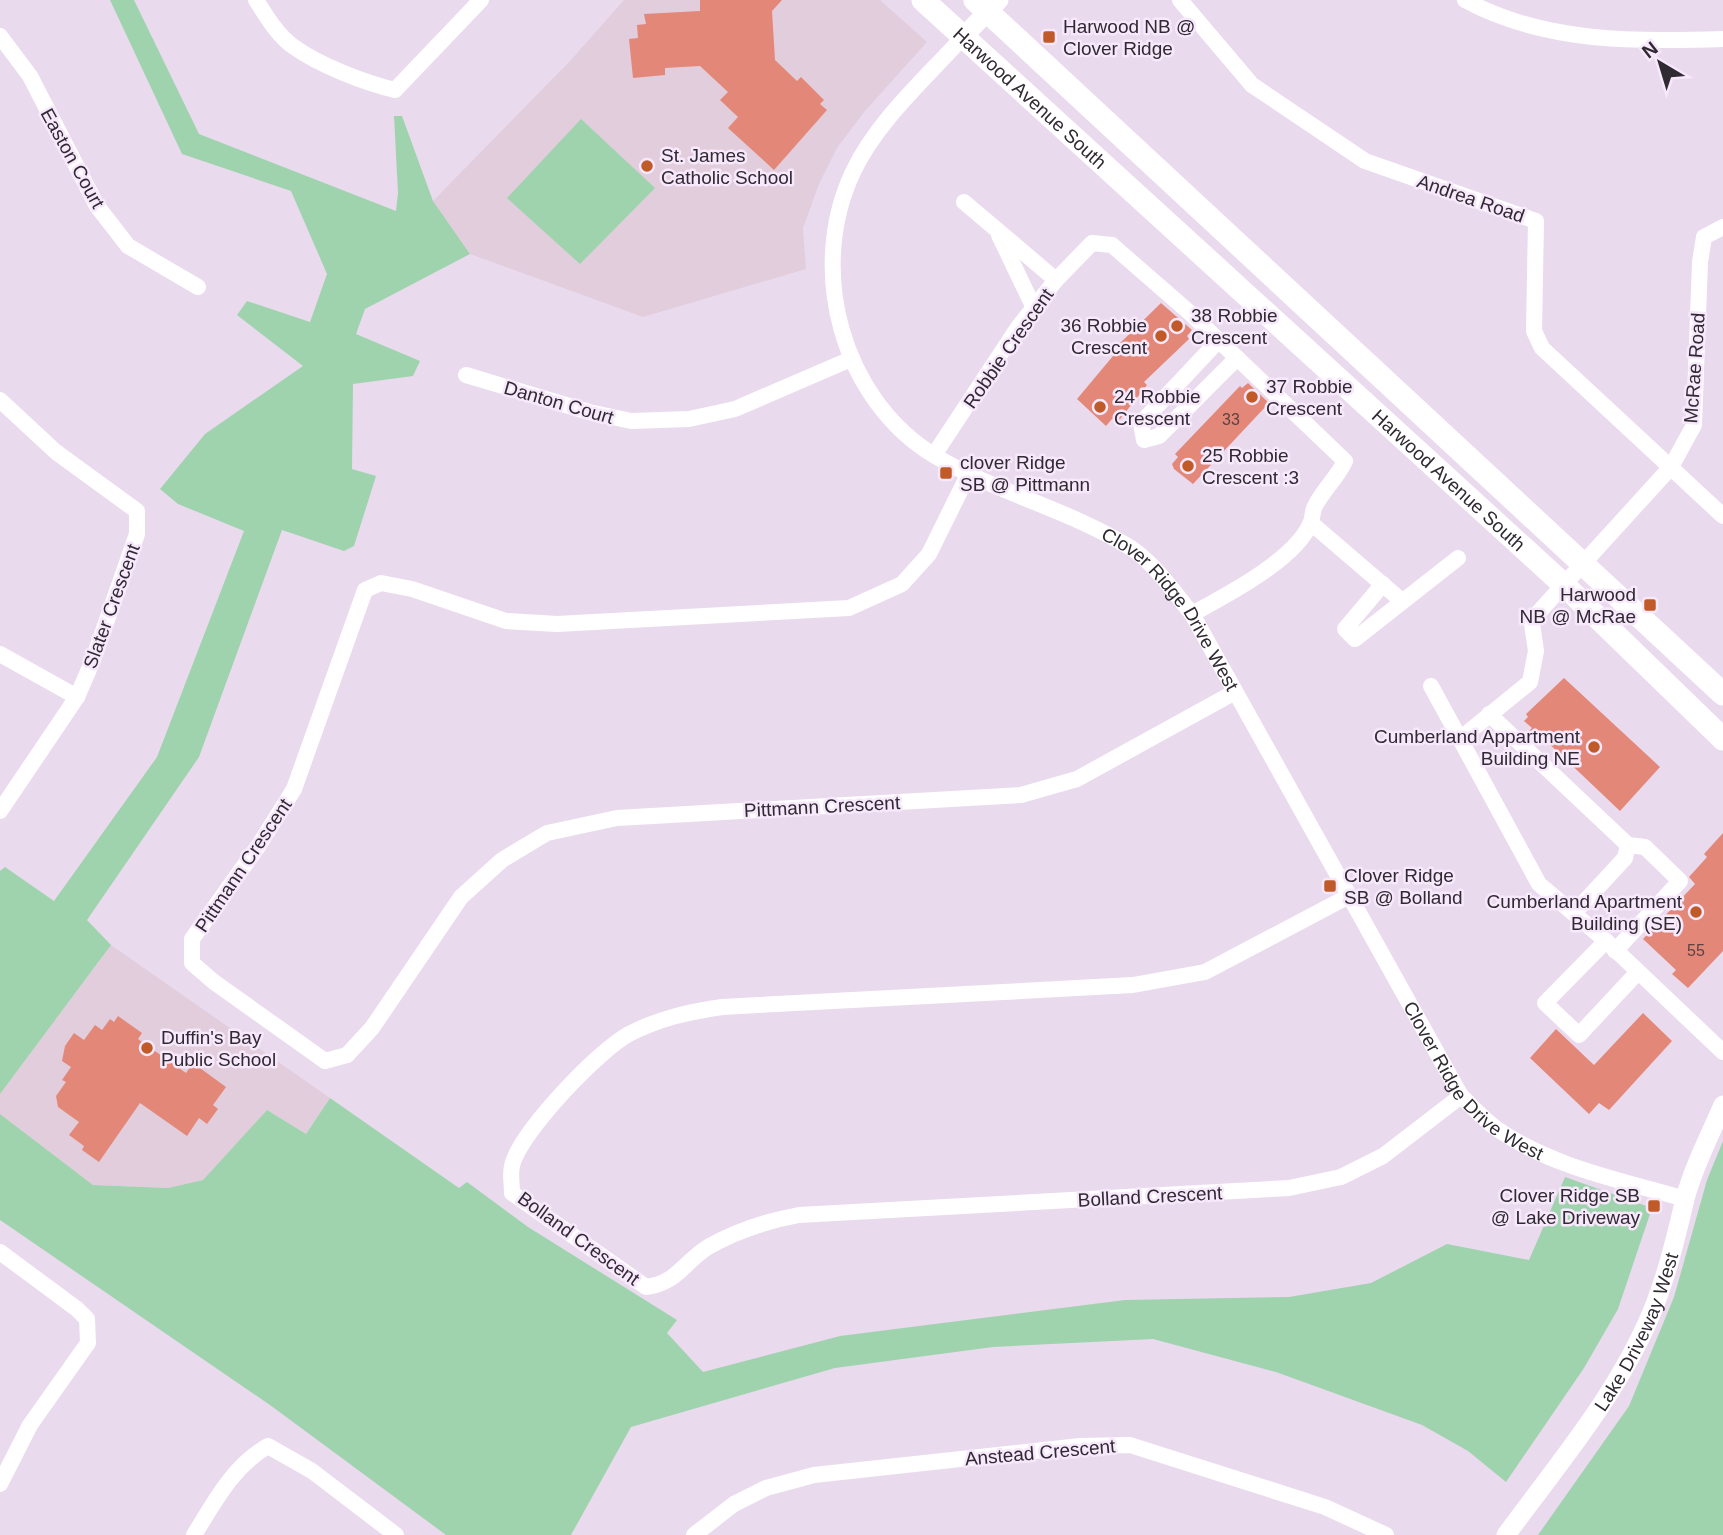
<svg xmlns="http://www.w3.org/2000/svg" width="1723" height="1535" font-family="Arial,sans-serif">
<rect width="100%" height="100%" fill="#eadaee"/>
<path fill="#e1cddb" d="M624 0H880L927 42 864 112 837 148 819 184 803 228 806 269 643 317 470 254 433 201 571 60Z
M111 945 330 1098 306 1134 267 1110 203 1180 168 1188 93 1185 0 1114V1094Z"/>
<path fill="#9fd3ae" d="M110 0H134L199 134 396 211 398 193 394 116H402L433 201 470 254 365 309 356 334 420 361 413 376 353 384 352 469 376 476 354 546 344 551 282 530 199 757 87 920 111 945 0 1094V871L5 867 54 901 157 757 244 531 178 504 160 489 205 434 303 366 237 315 247 301 310 322 327 274 291 191 182 154Z
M581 119 655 188 580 264 507 198Z
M330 1098 459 1188 467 1182 528 1227 677 1320 667 1333 703 1372 840 1336 1125 1300 1289 1297 1371 1283 1447 1244 1529 1260 1565 1177 1652 1208 1618 1309 1584 1368 1506 1482 1468 1451 1422 1425 1276 1372 1153 1339 993 1347 835 1368 631 1427 571 1535H446L270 1405 0 1220V1114L93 1185 168 1188 203 1180 267 1110 306 1134Z
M1723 1141V1535H1538L1629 1406 1674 1297 1707 1180Z"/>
<path fill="#e38878" d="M700 0H782L772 11 775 60 797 81 801 77 824 100 820 104 827 110 774 170 728 128 738 117 720 100 728 92 700 66 665 68V75L633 78 629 39 638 38 637 25 646 24 644 14 700 11Z
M1161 303 1192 330 1187 336 1189 339 1144 382 1147 385 1117 423 1112 419 1106 426 1077 399 1118 350 1115 348Z
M1248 383 1269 403 1193 484 1174 469 1172 464 1178 457 1175 454 1240 386 1242 388Z
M1564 678 1660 767 1620 811 1542 737 1537 742 1527 733 1532 728 1524 721 1528 717 1526 714Z
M1723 833V951L1688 988 1672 974 1676 970 1643 939 1695 884 1689 877 1707 857 1704 854Z
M1643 1013 1672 1041 1609 1110 1599 1103 1589 1114 1530 1058 1556 1029 1594 1065Z
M118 1016 142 1033 138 1039 186 1073 193 1063 226 1087 213 1105 218 1109 207 1124 199 1118 187 1136 140 1103 99 1162 82 1150 84 1146 69 1135 79 1122 58 1107 56 1096 66 1082 62 1080 71 1067 62 1061 65 1046 74 1033 84 1040 95 1025 102 1030 110 1019 114 1022Z"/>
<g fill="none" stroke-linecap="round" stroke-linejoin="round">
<g stroke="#fff" stroke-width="16">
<path d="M256 0C266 16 278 36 294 47 319 65 365 83 395 90L481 0"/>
<path d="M1180 0 1252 85 1365 161 1536 221 1534 331 1542 348 1723 516"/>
<path d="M1465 0C1544 43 1636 42 1723 39"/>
<path d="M0 36 30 76 97 206 128 246 198 287"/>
<path id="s1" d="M963 37C926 78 877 121 853 172 807 269 841 399 935 456 997 493 1070 510 1131 548 1156 565 1173 591 1192 614L1461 1096C1473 1107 1484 1120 1497 1129 1554 1168 1621 1180 1685 1199"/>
<path d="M964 202 1056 280"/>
<path d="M1723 227 1704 237 1700 262 1694 425 1671 467 1538 613 1532 624 1536 651 1530 682 1460 739 1539 884 1606 941 1723 1052"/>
<path d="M999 235 1034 308"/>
<path d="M1219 340 1141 423 1144 440 1159 436 1237 358"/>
<path d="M466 375 589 412 631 421 689 419 735 409 851 359"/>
<path d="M0 400 56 452 137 511V534L93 660 77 697 0 811"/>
<path d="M934 455 1019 326 1056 280 1092 243 1112 245 1190 313 1345 461C1337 478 1323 490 1315 506 1312 511 1313 517 1311 522 1297 559 1225 596 1192 614"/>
<path d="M969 473 929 554 902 584 849 608 557 624 506 621 412 589 381 583 365 590 294 789 259 845 192 939V963L214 982 325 1061 347 1055 372 1028 461 897 502 860 547 833 617 818 1021 795 1077 779 1235 692"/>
<path d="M1311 523 1402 601"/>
<path d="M1383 584 1345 629 1355 639 1458 558"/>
<path d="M0 654 77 697"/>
<path d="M1431 686 1460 739"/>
<path d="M1489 714 1628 845 1645 847 1680 881 1615 951"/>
<path d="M1349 896 1205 972 1133 985 722 1007C689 1012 660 1018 629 1034 599 1050 519 1133 512 1166 510 1174 512 1185 512 1193L646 1287C676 1284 684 1262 708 1247 738 1230 766 1221 799 1215L1289 1188 1341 1177 1383 1156 1461 1096"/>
<path d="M1574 913 1625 858 1628 845"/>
<path d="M1606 941 1545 1003 1579 1035 1637 973"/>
<path d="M0 1252 77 1309 87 1319 88 1343 30 1425 0 1484"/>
<path d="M194 1535C215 1501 233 1466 268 1446L312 1471 396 1535"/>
<path d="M694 1535 734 1504 766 1488 814 1475 1080 1446 1130 1445 1325 1507 1386 1535"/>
</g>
<g stroke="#fff" stroke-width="19">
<path d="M963 37 999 0"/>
<path id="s2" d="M1506 1535C1558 1464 1618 1394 1652 1312 1667 1275 1676 1237 1685 1199 1693 1168 1710 1135 1723 1105"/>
</g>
<g stroke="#fff" stroke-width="23">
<path id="s3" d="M923 0 1563 584 1723 739"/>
<path d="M975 0 1723 694"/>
</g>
</g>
<g fill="#c05b29" stroke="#f7e8fc" stroke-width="2.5">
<rect x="1042" y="30" width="14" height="14" rx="3.5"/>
<circle cx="647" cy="166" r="7"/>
<circle cx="1177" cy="326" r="7"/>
<circle cx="1161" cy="336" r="7"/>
<circle cx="1252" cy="397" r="7"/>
<circle cx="1100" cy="407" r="7"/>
<circle cx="1188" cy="466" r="7"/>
<rect x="939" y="466" width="14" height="14" rx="3.5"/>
<rect x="1643" y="598" width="14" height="14" rx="3.5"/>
<circle cx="1594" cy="747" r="7"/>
<rect x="1323" y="879" width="14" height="14" rx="3.5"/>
<circle cx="1696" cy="912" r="7"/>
<circle cx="147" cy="1048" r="7"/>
<rect x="1647" y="1199" width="14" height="14" rx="3.5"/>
</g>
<g text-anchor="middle" stroke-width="5" stroke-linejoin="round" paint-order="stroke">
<g font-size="16" fill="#5d4244">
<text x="1231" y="425">33</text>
<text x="1696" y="956">55</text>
</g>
<g font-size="19" fill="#302a32" stroke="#f7e8fc" text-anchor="start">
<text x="1063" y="33">Harwood NB @<tspan x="1063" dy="22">Clover Ridge</tspan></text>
<text x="661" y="162">St. James<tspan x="661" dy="22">Catholic School</tspan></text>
<text x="1191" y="322">38 Robbie<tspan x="1191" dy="22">Crescent</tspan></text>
<text x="1147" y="332" text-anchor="end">36 Robbie<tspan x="1147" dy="22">Crescent</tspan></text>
<text x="1266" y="393">37 Robbie<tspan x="1266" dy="22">Crescent</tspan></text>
<text x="1114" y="403">24 Robbie<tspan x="1114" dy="22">Crescent</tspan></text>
<text x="1202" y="462">25 Robbie<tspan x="1202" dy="22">Crescent :3</tspan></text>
<text x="960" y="469">clover Ridge<tspan x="960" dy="22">SB @ Pittmann</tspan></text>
<text x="1636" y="601" text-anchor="end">Harwood<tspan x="1636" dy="22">NB @ McRae</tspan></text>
<text x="1580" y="743" text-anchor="end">Cumberland Appartment<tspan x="1580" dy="22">Building NE</tspan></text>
<text x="1344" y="882">Clover Ridge<tspan x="1344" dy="22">SB @ Bolland</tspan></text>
<text x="1682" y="908" text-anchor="end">Cumberland Apartment<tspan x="1682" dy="22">Building (SE)</tspan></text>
<text x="161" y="1044">Duffin's Bay<tspan x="161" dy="22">Public School</tspan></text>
<text x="1640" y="1202" text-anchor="end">Clover Ridge SB<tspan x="1640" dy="22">@ Lake Driveway</tspan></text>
</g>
<g font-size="19" fill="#302a32" stroke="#f7e8fc">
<text dy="7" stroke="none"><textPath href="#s3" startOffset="145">Harwood Avenue South</textPath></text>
<text transform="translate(73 158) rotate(61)" y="7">Easton Court</text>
<text transform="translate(1471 198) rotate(19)" y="7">Andrea Road</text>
<text transform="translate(1008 348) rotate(-55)" y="7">Robbie Crescent</text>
<text transform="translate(1694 368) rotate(-86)" y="7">McRae Road</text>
<text transform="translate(559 402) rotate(16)" y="7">Danton Court</text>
<text dy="7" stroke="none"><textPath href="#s3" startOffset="712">Harwood Avenue South</textPath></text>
<text transform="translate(111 606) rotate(-70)" y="7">Slater Crescent</text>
<text dy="7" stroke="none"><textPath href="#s1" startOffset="786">Clover Ridge Drive West</textPath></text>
<text transform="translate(822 806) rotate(-3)" y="7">Pittmann Crescent</text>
<text transform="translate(243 865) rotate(-56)" y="7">Pittmann Crescent</text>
<text dy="7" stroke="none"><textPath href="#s1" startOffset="1353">Clover Ridge Drive West</textPath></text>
<text transform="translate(1150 1196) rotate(-3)" y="7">Bolland Crescent</text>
<text transform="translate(579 1238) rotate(36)" y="7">Bolland Crescent</text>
<text dy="7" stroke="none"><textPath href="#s2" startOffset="243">Lake Driveway West</textPath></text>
<text transform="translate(1040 1452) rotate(-5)" y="7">Anstead Crescent</text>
</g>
</g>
<g transform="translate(1660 63) rotate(322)" stroke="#f7e8fc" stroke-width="5" paint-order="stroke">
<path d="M0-5L12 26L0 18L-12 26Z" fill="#302a32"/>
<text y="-10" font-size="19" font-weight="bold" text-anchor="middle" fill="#302a32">N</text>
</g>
</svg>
